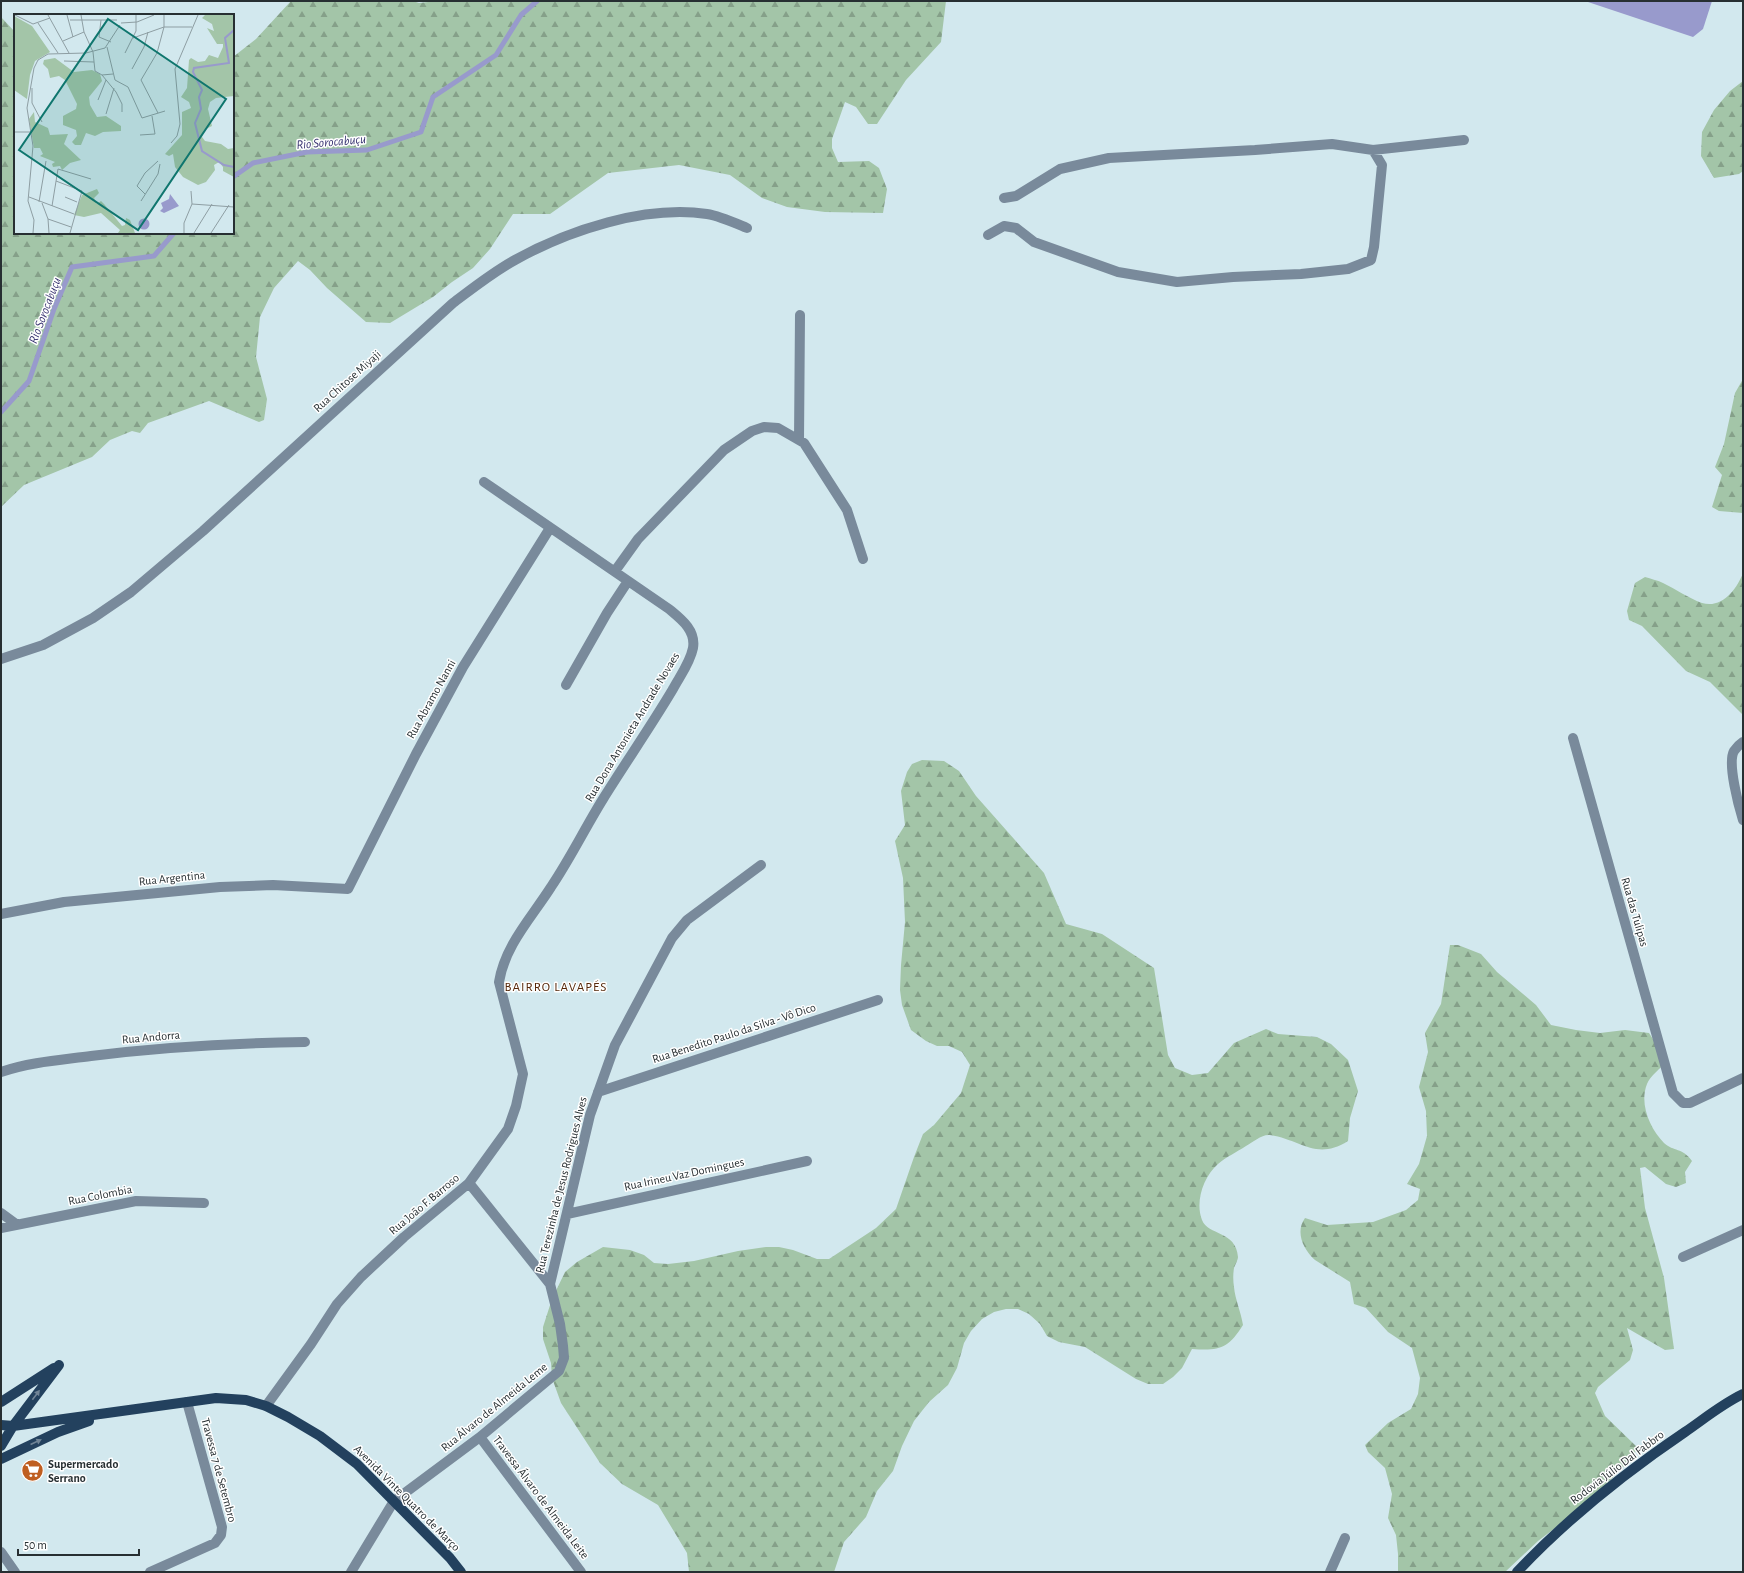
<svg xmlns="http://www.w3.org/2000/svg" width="1744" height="1573" font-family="'Alegreya Sans',sans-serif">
<defs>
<pattern id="forest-firs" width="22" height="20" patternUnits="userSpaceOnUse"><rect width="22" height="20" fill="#a3c5a8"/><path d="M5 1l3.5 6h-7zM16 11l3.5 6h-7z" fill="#85a089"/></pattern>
</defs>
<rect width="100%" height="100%" fill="#d2e8ee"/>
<path fill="url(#forest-firs)" d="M291 1H413L419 3 437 1H946L941 42 906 80 877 124H868L856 107 845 102 832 139V148L838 162 869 161 879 168 887 189 883 213 825 212 787 207 762 198 730 175 679 165 608 173 550 214H513L490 249 473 268 452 282 433 297 390 323 366 322 327 288 310 270 298 261 274 288 260 317 256 357 267 399 264 420 259 422 209 401 148 423 140 433 132 431 110 440 92 457 24 485 1 507V17L15 32V233H233V57L256 39Z
M1743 81V171L1739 174 1714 178 1701 156 1702 132 1714 110 1730 91Z
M1743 379V513L1719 511 1712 507 1722 475 1715 467 1724 444 1735 393Z
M1743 573V715L1710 682 1686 671 1642 626 1629 620 1627 611 1635 583 1645 577C1651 579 1657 580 1663 583 1676 589 1688 598 1702 603 1722 609 1737 589 1743 573Z
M922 760 944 761 959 771 976 796 1044 873 1066 924 1102 934 1154 968 1168 1055 1175 1068 1192 1075 1208 1073 1234 1043 1266 1029 1278 1034 1317 1037 1331 1044 1348 1060 1358 1091 1350 1118 1348 1141C1316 1161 1302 1140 1270 1135 1262 1134 1253 1142 1246 1146 1237 1152 1226 1157 1218 1164 1203 1177 1195 1202 1202 1220 1208 1236 1236 1230 1238 1257 1238 1260 1235 1265 1234 1268 1233 1274 1233 1281 1234 1287 1235 1299 1241 1312 1243 1325 1228 1349 1219 1351 1192 1349L1182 1368 1173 1377 1163 1384H1148L1136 1379 1085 1347 1059 1342 1047 1336 1040 1324 1029 1314 1018 1309H1006L994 1312 982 1319 971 1331 964 1343 957 1368 948 1385 929 1402 914 1421 902 1446 893 1471 877 1491 866 1517 844 1542 834 1572H689L687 1553 658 1505 622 1484 600 1463 561 1403 552 1378 551 1363 543 1339V1327L552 1299 565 1272 577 1262 603 1247 630 1250 644 1255 654 1263 668 1264 694 1261 738 1251 766 1247H779L793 1250 817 1259H829L876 1228 896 1209 914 1157 923 1134 934 1125 961 1093 970 1065 962 1052 949 1046H937L926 1041 911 1030 902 1005 900 990 901 965 905 922 903 878 895 841 905 825 901 791 907 772 912 764Z
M1450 945H1458L1481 954 1497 972 1536 1005 1551 1025 1576 1030 1600 1033 1625 1030 1649 1033 1667 1061C1661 1068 1650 1076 1647 1084 1639 1104 1650 1129 1664 1143 1674 1152 1682 1147 1692 1161L1685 1172 1686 1183 1676 1187 1666 1184 1645 1167 1640 1168 1645 1208 1664 1278 1674 1349 1665 1350 1627 1328 1633 1350 1630 1360 1598 1387 1595 1393 1605 1416 1637 1447 1634 1456 1588 1503 1538 1541 1505 1572H1398V1554L1396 1535 1388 1518 1392 1494 1385 1468 1368 1452 1365 1445 1388 1423 1411 1409 1418 1394 1420 1378 1412 1348 1388 1332 1366 1308 1354 1304 1350 1282 1315 1260C1303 1249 1295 1232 1305 1218L1327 1225 1373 1222 1406 1210 1418 1200 1420 1189 1407 1184 1419 1164 1427 1136 1426 1111 1419 1087 1428 1052 1425 1033 1441 1004Z"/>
<path fill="#989acc" d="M1585 1H1712L1703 29 1693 37Z"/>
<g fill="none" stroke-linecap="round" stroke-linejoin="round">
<path stroke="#989acc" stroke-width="5" d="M233 177 253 163 307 152 367 150 421 132 433 97 496 55 521 15 537 1
M1 412 29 381 54 309 72 267 154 256 174 233"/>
<path stroke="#798a9b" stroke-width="10" d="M1004 198 1016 196 1060 169 1109 158 1255 150 1332 144 1373 150 1464 140
M988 235 1004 226 1016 228 1034 242 1118 272 1177 282 1233 277 1301 274 1348 269 1371 260 1374 247 1382 165 1373 150
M799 440 800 315
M615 571 638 539 724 450 752 431 764 427 778 428 804 443 847 510 863 559
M1 659 43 645 93 618 131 592 203 531 453 303C473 288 493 272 515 260 569 230 645 205 707 214 720 216 735 223 747 228
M566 685 607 613 628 581
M1573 738 1673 1093 1683 1103H1690L1743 1078
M1743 742C1740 744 1736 748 1734 751 1727 763 1739 807 1743 820
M1 914 64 902 220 887 273 885 348 889 416 754 463 667 550 528
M1 1072C30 1062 61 1060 91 1056 162 1047 233 1043 305 1042
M598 1092 878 1000
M1 1213 16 1224
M567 1214 807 1161
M1 1228 136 1201 204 1203
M1683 1257 1743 1230
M550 1284 590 1115 615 1045 672 938 687 920 761 865
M266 1406 311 1344 337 1304 361 1277 404 1237 469 1183 508 1129 516 1106 523 1074 499 982C505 945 532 917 551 887 570 859 585 828 603 799 626 762 651 726 673 689 680 676 690 663 693 648 696 630 681 619 669 609L484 482
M480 1437 581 1572
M1 1552 15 1572
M150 1572 215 1543 221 1535 222 1527 187 1402
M351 1572 394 1501 480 1437 559 1371 564 1358 563 1346 560 1324 550 1284 469 1183
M1330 1572 1345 1538"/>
<path stroke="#23415e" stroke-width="10" d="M1 1402 54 1368
M1 1425 13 1426 216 1398 246 1400 266 1406 288 1417 320 1436 357 1464 450 1558 461 1572
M1 1446 13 1426 59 1365
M1 1459 58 1432 89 1421
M1517 1572C1568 1518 1623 1474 1685 1432 1704 1419 1722 1404 1743 1394"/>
</g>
<defs><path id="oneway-solid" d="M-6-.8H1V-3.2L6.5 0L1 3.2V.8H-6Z"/></defs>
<g fill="#708496">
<use href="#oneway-solid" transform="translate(36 1395) rotate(-53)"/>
<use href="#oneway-solid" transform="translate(36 1442) rotate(-25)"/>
</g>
<defs>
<symbol id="supermarket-disc" viewBox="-11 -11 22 22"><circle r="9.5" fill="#bf5e20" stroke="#fff"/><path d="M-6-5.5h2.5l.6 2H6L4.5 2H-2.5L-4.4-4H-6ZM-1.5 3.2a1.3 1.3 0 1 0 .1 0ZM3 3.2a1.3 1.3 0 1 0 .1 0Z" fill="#fff"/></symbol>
</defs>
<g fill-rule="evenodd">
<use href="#supermarket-disc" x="20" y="1458" width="25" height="25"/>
</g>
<g text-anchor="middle" stroke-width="3" stroke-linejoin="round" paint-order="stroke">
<g font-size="12" fill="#272f32" stroke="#fff">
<text transform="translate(347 381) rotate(-42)" y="4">Rua Chitose Miyaji</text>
<text transform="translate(431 699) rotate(-61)" y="4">Rua Abramo Nanni</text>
<text transform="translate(632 727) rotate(-59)" y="4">Rua Dona Antonieta Andrade Novaes</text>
<text transform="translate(172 878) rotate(-6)" y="4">Rua Argentina</text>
<text transform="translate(1635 912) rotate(74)" y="4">Rua das Tulipas</text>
<text transform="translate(734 1033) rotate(-18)" y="4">Rua Benedito Paulo da Silva - Vô Dico</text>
<text transform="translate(151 1037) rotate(-5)" y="4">Rua Andorra</text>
<text transform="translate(684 1174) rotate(-12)" y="4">Rua Irineu Vaz Domingues</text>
<text transform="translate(561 1185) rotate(-76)" y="4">Rua Terezinha de Jesus Rodrigues Alves</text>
<text transform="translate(100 1195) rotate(-11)" y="4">Rua Colombia</text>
<text transform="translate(424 1204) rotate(-40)" y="4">Rua João F. Barroso</text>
<text transform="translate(494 1407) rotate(-39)" y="4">Rua Álvaro de Almeida Leme</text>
<text transform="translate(1617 1467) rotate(-37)" y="4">Rodovia Júlio Dal Fabbro</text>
<text transform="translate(219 1470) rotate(75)" y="4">Travessa 7 de Setembro</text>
<text transform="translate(541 1497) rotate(53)" y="4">Travessa Álvaro de Almeida Leite</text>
<text transform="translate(407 1498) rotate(45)" y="4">Avenida Vinte Quatro de Março</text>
</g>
<g font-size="12" font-weight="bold" fill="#272f32" stroke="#fff" text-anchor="start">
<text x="48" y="1468">Supermercado<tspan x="48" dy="14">Serrano</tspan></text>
</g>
<g font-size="13" font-style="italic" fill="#36326f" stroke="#fff">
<text transform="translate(331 141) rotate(-5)" y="5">Rio Sorocabuçu</text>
<text transform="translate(44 310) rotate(-69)" y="5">Rio Sorocabuçu</text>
</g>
<g font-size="13" letter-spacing="1" fill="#552709" stroke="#fff">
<text x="556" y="991">BAIRRO LAVAPÉS</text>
</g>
</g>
<g transform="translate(14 14)">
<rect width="220" height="220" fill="#d2e8ee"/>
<path d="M191 1H220V82L202 84 196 88 194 95 198 112 190 116 188 123 191 127 207 130 214 135 220 134V163L209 157V153L205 148 200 151 201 156 192 168 184 171 169 163 161 153 159 140 155 142 151 140 168 121V98L177 94 175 88 167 83 173 74 175 46 177 44 184 48 191 47 195 41 204 44 209 33V30H203L193 14 200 17 198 10 188 4ZM41 44 60 58 78 56 86 60 88 67 75 83 76 91 83 103 92 102 107 112V117L89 118 81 122 72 119 67 131H61L58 128 63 122 62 116 49 111V102L62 95 63 90 51 66 45 62 36 64 34 55 29 50 30 46ZM20 98 21 108 34 114 36 121 54 120 50 130 67 146 56 149 48 156 46 152 39 153 38 150 41 148 26 142 29 140 26 134H20L15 105ZM83 175 85 179 80 184 83 190 87 187 90 190 108 212 111 211 112 204 116 206 121 219H104L106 216 87 199 70 203 60 201 68 181Z" fill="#a3c5a8"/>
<path d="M0 2 18 12 36 38 21 47 16 61 13 85 0 76Z" fill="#a3c5a8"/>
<path d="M156 180 165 192 150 199 146 197 149 194 147 189 155 185ZM124.5 210a5.5 5.5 0 1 1 11 0a5.5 5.5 0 1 1-11 0Z" fill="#989acc"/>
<path fill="none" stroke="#989acc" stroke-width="2" d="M220 16 211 24 215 49 180 54 179 58 188 76 185 83 187 95 181 109 188 137 210 151 220 153"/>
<path fill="none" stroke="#8e9ea3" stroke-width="1" d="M1 1 19 10 36 4M34 1 55 39M53 1 59 23M67 1 70 18 79 38 81 57 88 61 99 60M56 6H103M87 6 85 23 97 28M24 9 44 39M107 9 123 8 140 1M119 24 150 13H178M49 27 70 18M93 33 101 66 114 73 128 104 151 97M111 39 122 17V1M50 47 80 48M118 55 130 33 134 18M88 61 102 78 108 90V98M18 74V89L28 108M84 86 92 66M144 99 127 66 143 39 150 13V1M92 100 100 74M0 118H17M126 121 141 120 138 102M157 129 163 122 166 110 161 55 184 1M42 167 68 177 56 219M131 180 123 172 131 159 144 147M15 183 60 200M51 183 63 188M127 187 144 160 146 150M25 188 32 147M28 189 34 205 35 219M178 190 220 193M38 192 44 155 77 165M34 205 57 213M19 219 20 206 14 187 19 132 13 94 20 54 24 46 34 40 72 39 91 34 106 11M170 219V209L178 190 177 177M180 219 198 190M197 219 215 191"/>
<path fill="#0f766e" fill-opacity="0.15" stroke="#0f766e" stroke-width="2" d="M94 5 212 85 124 216 5 136Z"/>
<rect width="220" height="220" fill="none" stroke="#272f32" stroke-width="2"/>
</g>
<rect width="1744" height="1573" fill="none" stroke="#272f32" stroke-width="4"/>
<path d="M18 1549v6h121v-6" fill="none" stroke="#272f32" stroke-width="2"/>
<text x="24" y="1549" font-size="12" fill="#272f32" stroke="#ffffff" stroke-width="3" paint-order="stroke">50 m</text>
</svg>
